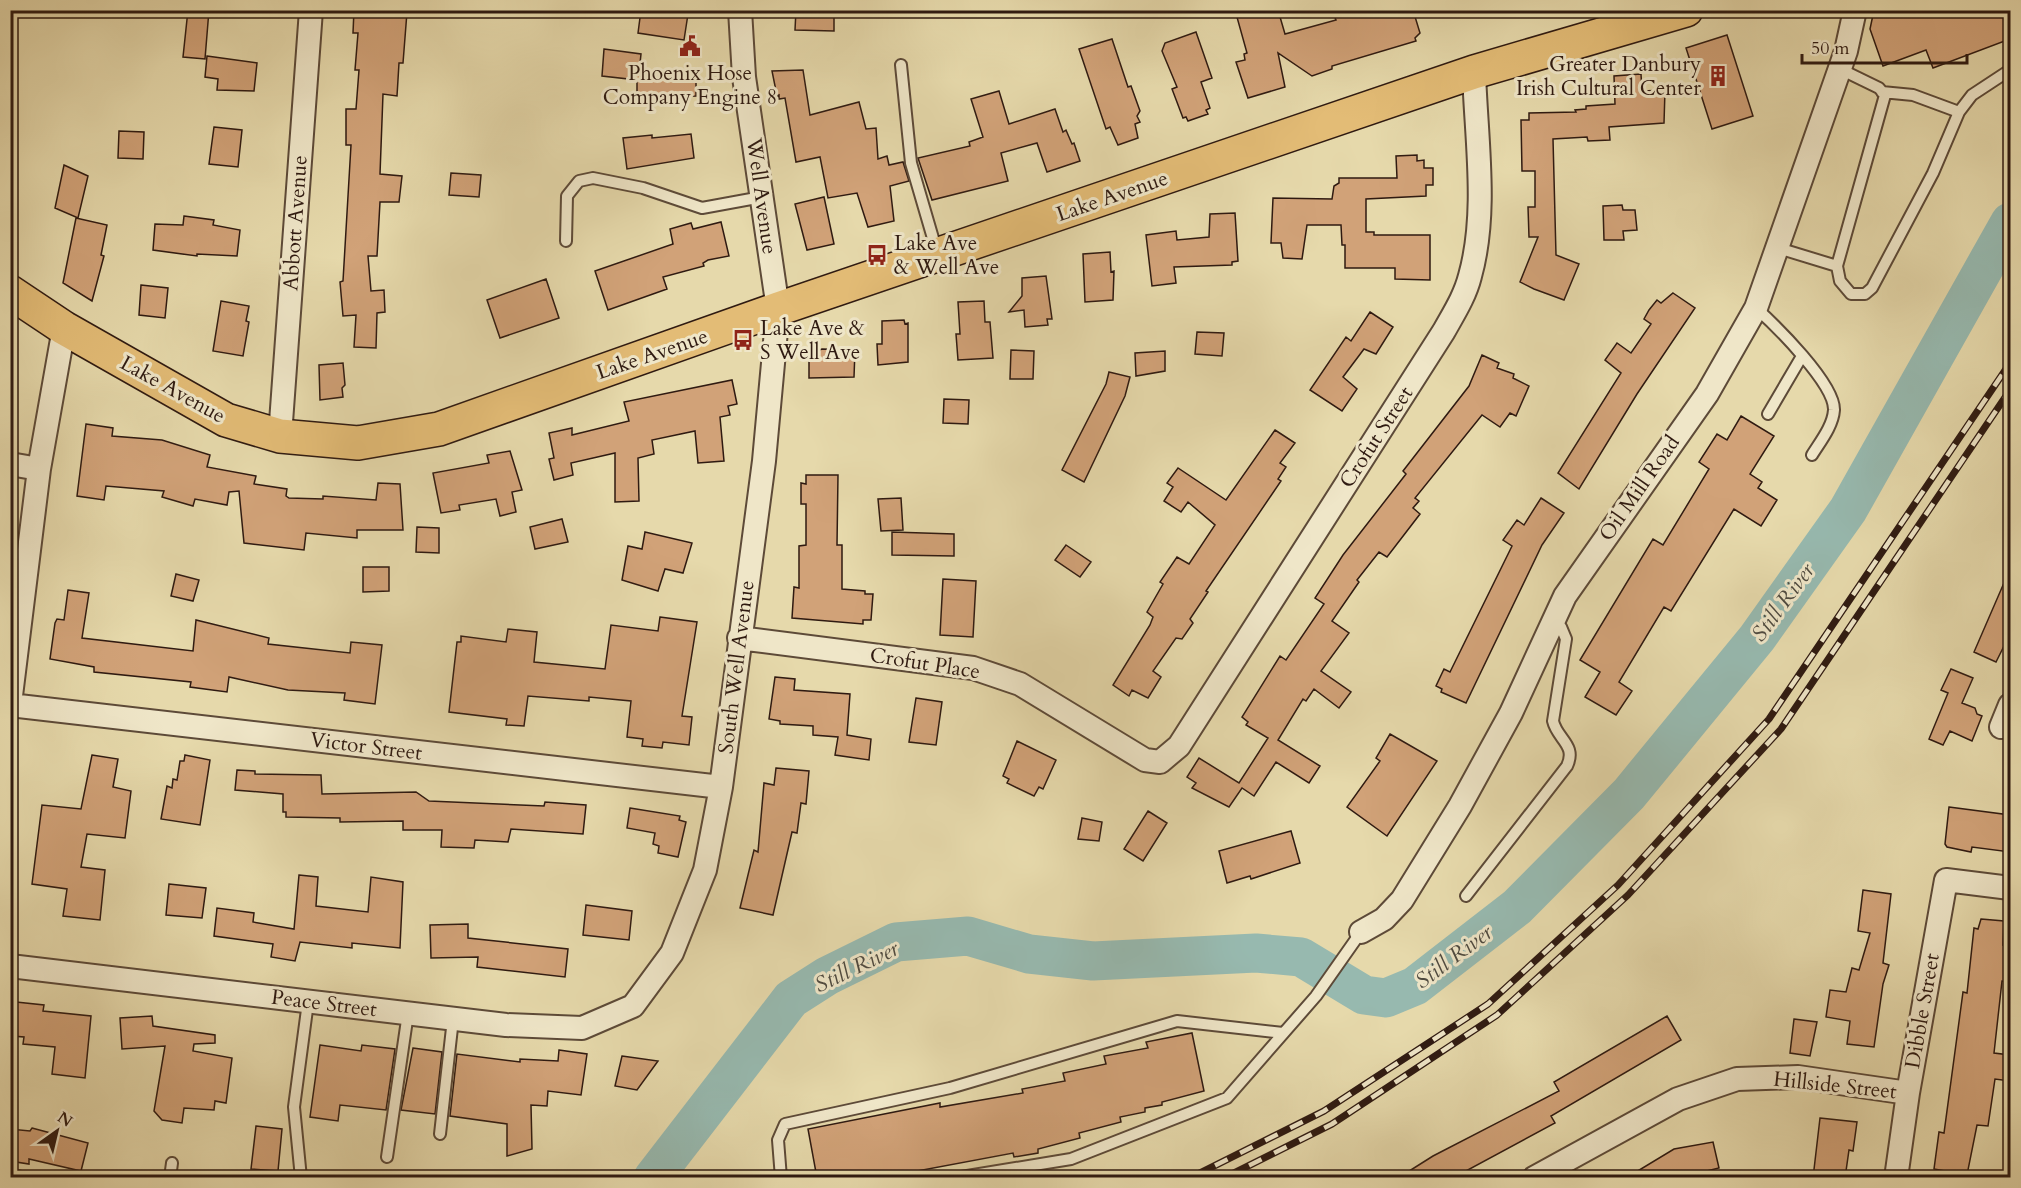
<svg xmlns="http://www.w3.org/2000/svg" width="2021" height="1188" font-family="Cardo,serif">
<rect width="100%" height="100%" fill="#e6d9ab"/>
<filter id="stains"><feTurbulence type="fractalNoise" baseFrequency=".00333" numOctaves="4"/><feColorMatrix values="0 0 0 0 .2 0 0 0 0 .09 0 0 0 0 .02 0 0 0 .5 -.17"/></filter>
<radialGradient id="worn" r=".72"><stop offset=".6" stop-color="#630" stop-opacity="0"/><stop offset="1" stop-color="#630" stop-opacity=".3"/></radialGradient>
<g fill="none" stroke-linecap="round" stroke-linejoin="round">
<path stroke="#97b9af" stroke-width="39" d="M653 1178 791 999 827 976 896 942 968 936 1029 954 1093 961 1256 953 1301 957 1364 995 1386 998 1415 986 1517 907 1629 794 1757 638 1848 510 2010 222"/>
</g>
<path fill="#d1a278" stroke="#2f1a11" stroke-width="1.5" d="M188 10H209L205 59 183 57Z
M354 10 407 12 403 63H399L397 96 383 94 380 174 402 176 399 202H380L377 256H368L371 291 384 290 385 312 377 313 376 348 354 347 356 315 343 316 340 282 343 281 351 145H346V109H356L359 70H355L358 33H353Z
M641 10 688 14 684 40 638 33Z
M796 10H834V31L795 30Z
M1235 10H1278L1285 34 1336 20 1334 15 1350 10H1413L1420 33 1415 38 1416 41 1332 66V69L1312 76 1278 53 1285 87 1248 98 1236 62 1245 60 1244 54 1247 53Z
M1874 10H2010V39L1933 68 1926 50 1883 66 1870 29Z
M1196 32 1212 78 1201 82 1210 108 1206 110 1208 114 1188 121 1186 117 1183 118 1172 89 1177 87 1162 51 1165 43Z
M1727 35 1753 116 1712 129 1686 48Z
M1112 39 1128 87 1131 86 1140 111 1137 116 1140 122 1135 124 1138 138 1118 145 1110 127 1106 129 1079 49Z
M604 49 641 54 639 73 696 74V96L637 98V80L602 76Z
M207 56 257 63 254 91 217 90 218 79 205 77Z
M803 70 810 115 859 102 866 129 876 128 878 159 887 156 889 165 903 162 909 181 890 186 894 221 868 227 857 193 828 198 820 157 796 162 785 98 779 99V95L777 96 772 71Z
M1641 74 1642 91 1665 90 1664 123 1609 127 1610 140 1588 141 1587 137 1553 139 1556 255 1579 264 1564 300 1534 289 1520 282 1538 237H1529L1528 207H1535V171H1522L1521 120H1529V113L1576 112 1575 110 1586 109V106L1615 104 1614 76Z
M999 91 1009 124 1055 109 1063 132 1066 130 1072 144 1074 143 1080 161 1047 172 1037 143 1001 153 1008 181 932 200 918 158 970 146 969 142 983 137 971 99Z
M214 127 242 130 238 167 209 164Z
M119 131 144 132 143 159 118 158Z
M691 134 694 158 627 169 623 138 652 135V138Z
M1417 155V161L1424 160V168H1433V185H1426V196L1366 199V232H1374V235H1430V280L1395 279V268H1345V245H1342L1341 225H1307L1302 259 1283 258 1281 243H1271L1273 198 1332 199 1334 186 1339 183V178H1397L1396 156Z
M64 165 88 176 78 218 55 208Z
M451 173 481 175 479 197 449 195Z
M824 197 834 244 807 250 795 204Z
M1622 205 1623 210H1635L1637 230 1623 231 1624 240H1604L1603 206Z
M1235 213 1238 261 1232 262V265L1174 267 1176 283 1152 286 1146 235 1176 231 1177 240 1209 237 1210 214Z
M184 216 214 220 213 225 240 230 237 256 197 254V256L153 250 155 224 183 225Z
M76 218 107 225 101 255 104 256 92 301 63 283Z
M721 222 729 256 708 260 703 263 704 266 663 277 667 289 608 310 595 271 673 244 670 229 691 223 693 229Z
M1110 252 1111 272 1114 271 1113 300 1085 302 1083 254Z
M1046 276 1052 319H1047L1048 325 1025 327 1024 310 1009 312 1022 296V278Z
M546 279 559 318 500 338 487 300Z
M141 285 168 288 165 318 139 315Z
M1673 293 1695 308 1637 394 1579 489 1558 473 1621 373 1605 360 1617 343 1631 353 1651 324 1644 319 1649 310 1657 300 1661 303Z
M221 301 249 306 246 321 249 322 243 356 213 351Z
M984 301 985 322H990L993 358 958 360 956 334H960L958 302Z
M1370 312 1393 327 1376 354 1364 349 1343 377 1357 389 1342 411 1310 390 1346 337 1351 341Z
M904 320 905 324 908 323V362L878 365 877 344H882V321Z
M1197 332 1224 333 1222 356 1195 354Z
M822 349 855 350 854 377 809 378V354H817V351Z
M1011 350 1034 351 1033 379H1010Z
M1165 351V371L1136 376 1135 353Z
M1482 355 1499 363 1497 368 1514 374 1513 378 1529 386 1516 416 1510 413 1500 427 1482 415 1415 498 1419 501 1413 508 1420 514 1387 557 1379 552 1357 580 1359 582 1332 621 1349 633 1321 671 1351 692 1339 708 1314 689 1306 701 1303 699 1278 740 1320 766 1309 783 1276 762 1254 796 1242 788 1229 807 1192 788 1196 783 1187 777 1199 758 1239 783 1268 738 1246 725 1248 722 1242 717 1280 656 1286 660 1324 604 1315 598 1343 555 1406 474 1403 471 1469 386Z
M343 363 345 385 342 388 343 397 320 400 319 365Z
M1109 372 1130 377 1125 396 1084 482 1062 470 1106 384Z
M732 380 737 404 728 406 730 415 720 417 724 461 698 463 695 431 652 440 654 454 638 458 639 501 615 502V453L571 463 573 475 554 480 549 459 554 458 549 433 572 428V435L629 421 624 402Z
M944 399 969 400 968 424 943 423Z
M1741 416 1774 436 1750 474 1762 482 1758 488 1777 500 1761 526 1734 509 1671 611 1664 607 1619 682 1632 691 1616 715 1585 697 1600 672 1580 660 1653 539 1663 545 1709 469 1699 462 1717 434 1727 440Z
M86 424 113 428 112 436 162 440 210 455 207 467 256 476 254 484 287 489 286 496 289 498 323 499V496L376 500 378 483 400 484 403 530H357V538L306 533 304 550 244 543 239 491 229 492 227 505 195 499 193 506 162 497 164 491 106 486 104 500 77 496Z
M1275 430 1295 443 1280 463 1286 467 1278 479 1281 481 1206 591 1208 592 1190 619 1193 623 1182 639 1176 638 1153 671 1161 677 1148 698 1132 690 1129 696 1113 685 1150 625 1153 617 1147 612 1163 584 1160 582 1177 557 1189 564 1215 525 1188 502 1181 512 1164 501 1173 487 1167 483 1178 468 1226 500Z
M510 451 522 490 512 492 516 512 500 516 496 499 459 505 460 510 441 513 433 473 489 463 487 455Z
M806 475H838L837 545H842V589L865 591V594H873L871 620H863V624L792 618 794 587 799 588V546L806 545V504H801V483L806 484Z
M901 498 903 530 881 531 878 499Z
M1541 498 1564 513 1542 545 1466 703 1441 692 1442 689 1436 686 1444 669 1450 672 1512 546 1503 540 1517 520 1524 525Z
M562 519 568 542 535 549 530 527Z
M417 527 439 528V553L416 552Z
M645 532 692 543 683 573 665 569 658 591 622 580 628 546 642 549Z
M892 532 954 534V556L892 555Z
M1066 545 1091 562 1080 577 1055 560Z
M363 567H389V591L363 592Z
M2010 569V647L2005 644 1996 662 1974 652Z
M176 574 199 580 193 601 171 596Z
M943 579 976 581 973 637 940 635Z
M68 590 89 593 82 638 193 651 196 620 269 638 268 644 350 653 351 642 382 645 375 704 344 700 345 693 288 690 229 677 227 692 190 687 191 682 94 672V667L50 659 55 623 57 619 64 620Z
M660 617 697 622 682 716 692 717 689 745 663 742 662 748 642 746 643 739 627 737 631 701 589 697V701L528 696 524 726 506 725 507 719 449 712 457 642H461V636L506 642 508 629 537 632 534 662 605 669 611 625 658 631Z
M1951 669 1973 678 1962 703 1975 708 1977 714 1982 716 1972 741 1950 731 1943 745 1929 739 1948 693 1941 690Z
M775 677 795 679 794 690 850 694 847 735 871 739 869 760 835 755 838 737 813 735V726L780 724V721L769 719Z
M916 698 942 702 936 745 909 742Z
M1390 734 1437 761 1387 836 1347 807 1380 761 1376 758Z
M1017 741 1056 760 1043 789 1039 787 1034 796 1007 783 1009 779 1003 776Z
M92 755 118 759 113 787 131 791 125 838 87 834 81 867 105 870 100 920 63 916 67 889 32 884 42 805 81 809Z
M185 755 210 760 200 825 161 819 167 786 172 788 173 779 177 780 180 761H184Z
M776 768 809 771 806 804 801 803 797 833 792 832 773 915 740 908 754 850 758 852 764 783 774 785Z
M237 770 255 771V774L321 775 322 794 416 792 429 801 544 806 545 802 586 805 583 834 511 829 508 842 475 840 474 848 441 847 442 830H403V821L340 822V818L286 817V812H283V794L235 790Z
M1949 807 2010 815V852L1972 847 1971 852 1947 847 1945 844Z
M630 808 680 816 679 820 686 822 678 857 658 853 659 846 653 844 655 833 627 828Z
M1148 811 1167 823 1143 861 1124 849Z
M1082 818 1102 822 1099 841 1078 839Z
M1291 831 1300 863 1251 879 1250 876 1227 883 1219 851Z
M299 875 318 877 316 906 368 912 371 877 403 882 400 948 352 943V948L300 942 295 961 271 957 273 944 214 936 217 908 254 913 253 922 294 929Z
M169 884 206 888 202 918 166 915Z
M1863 890 1891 894 1883 963 1889 965 1883 984 1874 1047 1847 1044 1850 1021 1826 1017 1830 990 1846 992 1852 968 1859 970 1870 933 1858 931Z
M586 905 632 911 629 940 583 935Z
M1981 919 2004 921 2003 945H2010V982L2002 981 1994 1053 2010 1055V1081L1995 1079 1988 1126 1977 1125 1967 1175 1934 1169 1939 1132 1944 1133 1963 992 1967 993 1974 928 1978 929Z
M468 924V938L568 949 565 977 477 967 478 957 431 958 430 925Z
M16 1002 44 1005 43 1011 91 1016 85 1078 52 1074 55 1047 23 1044 24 1037 12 1036Z
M152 1016 153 1026 215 1035V1043L194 1044 193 1051 232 1058 226 1103 215 1101 214 1110 184 1108 182 1123 162 1120 154 1111 165 1046 122 1049 120 1018Z
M1667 1016 1681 1040 1551 1116 1555 1123 1453 1178H1398L1433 1156 1559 1091 1554 1082Z
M1794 1019 1817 1022 1810 1056 1790 1053Z
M1192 1033 1204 1091 1162 1102V1105L1145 1108V1112L1120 1117 1121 1122 1079 1133 1080 1138 1038 1149V1153L1014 1157 1013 1153 880 1178H817L808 1129 940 1103V1107L1023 1093 1022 1089 1065 1081 1063 1073 1106 1064 1104 1056 1148 1048 1146 1042Z
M320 1045 361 1051 362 1045 395 1049 386 1110 340 1105 338 1121 310 1117Z
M413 1048 442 1052 435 1114 401 1110Z
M559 1050 587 1054 581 1095 548 1091 547 1106 531 1105 532 1149 507 1156V1124L450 1116 457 1054 520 1062V1059L558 1061Z
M622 1056 658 1061 637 1090 615 1086Z
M1820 1118 1857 1122 1853 1151 1849 1150 1845 1178H1813Z
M256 1126 282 1129 278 1171 251 1169Z
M32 1128 88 1143 81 1171 29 1159V1164L10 1161V1129L30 1131Z
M1713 1142 1719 1168 1678 1178H1626L1674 1149Z"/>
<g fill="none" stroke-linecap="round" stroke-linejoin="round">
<defs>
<path id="service" d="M901 65 911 163 937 252
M1882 92 1913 95 1959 112
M566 241 567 196 579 181 593 178 643 188 702 208 762 197
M1778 248 1837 266 1885 95 1879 88 1840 69
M1837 266 1840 281 1851 294H1865L1872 288 1933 173 1959 112 1972 95 2010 70
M1756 308C1775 325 1835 384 1834 410 1833 426 1820 442 1812 455
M1768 414 1802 356
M1466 896 1567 766C1577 745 1557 739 1553 721L1566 639 1561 627 1553 621
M440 1134 453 1019
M387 1157 408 1013
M10 1174 25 1178
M170 1178 172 1163
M301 1178 294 1107 308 1002
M781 1178 778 1140 785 1124 950 1088 1177 1021 1283 1033
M955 1178 1071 1159 1227 1098 1316 996 1361 932"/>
<path id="minor" d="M280 436 311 10
M10 464 39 469
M739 638 973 668 1020 684 1145 760 1160 762 1179 746 1444 331C1454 313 1465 296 1470 276 1488 212 1476 138 1474 72
M10 704 39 469 64 328
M10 705 721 787
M2001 727 2010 705
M1361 932 1384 919 1402 900 1460 806 1511 713 1565 596 1707 394 1756 308 1846 51 1855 10
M10 966 506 1025 582 1028 633 1006 672 953 705 870 721 787 764 461 778 309 744 77 740 10
M1534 1178 1678 1099 1737 1079 1798 1077 1908 1093
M1896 1178 1908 1093 1946 880 2010 888"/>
<path id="primary" d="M10 292 64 328 226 420 280 436 358 443 439 429 778 309 1474 72 1686 10"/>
</defs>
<use href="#service" stroke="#5d4a38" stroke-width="14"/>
<use href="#minor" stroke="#5d4a38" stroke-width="26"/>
<use href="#primary" stroke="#2f1a11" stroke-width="36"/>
<use href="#service" stroke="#efe6c8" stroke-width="10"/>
<use href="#minor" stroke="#efe6c8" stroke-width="22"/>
<use href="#primary" stroke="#e3bc76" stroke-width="33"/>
<defs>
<path id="rail" d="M1190 1178 1324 1111 1488 1004 1618 885 1769 719 2010 363
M1224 1178 1332 1124 1497 1015 1628 895 1781 729 2010 390"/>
</defs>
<use href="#rail" stroke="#2f1a11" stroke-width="7"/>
<use href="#rail" stroke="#efe6c8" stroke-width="4.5" stroke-dasharray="14" stroke-linecap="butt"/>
</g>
<defs>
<symbol id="civic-bare" viewBox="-9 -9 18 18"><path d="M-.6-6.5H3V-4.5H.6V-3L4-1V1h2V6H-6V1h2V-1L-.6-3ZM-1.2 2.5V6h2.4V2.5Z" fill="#8f2418" stroke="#efe6c8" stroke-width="2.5" paint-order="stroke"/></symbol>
<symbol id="building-bare" viewBox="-9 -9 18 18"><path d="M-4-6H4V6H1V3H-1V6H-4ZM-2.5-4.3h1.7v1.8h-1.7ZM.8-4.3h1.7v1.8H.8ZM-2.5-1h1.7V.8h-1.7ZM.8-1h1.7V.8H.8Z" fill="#8f2418" stroke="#efe6c8" stroke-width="2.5" paint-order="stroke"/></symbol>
<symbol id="bus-bare" viewBox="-9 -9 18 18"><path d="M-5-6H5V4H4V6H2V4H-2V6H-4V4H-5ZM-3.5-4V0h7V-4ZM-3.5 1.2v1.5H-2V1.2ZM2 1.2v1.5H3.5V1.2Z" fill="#8f2418" stroke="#efe6c8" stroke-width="2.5" paint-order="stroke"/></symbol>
</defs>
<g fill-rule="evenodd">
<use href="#civic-bare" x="675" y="31" width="30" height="30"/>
<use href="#building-bare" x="1703" y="61" width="30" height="30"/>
<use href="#bus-bare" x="862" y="240" width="30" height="30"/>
<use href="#bus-bare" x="728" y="325" width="30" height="30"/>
</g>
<g text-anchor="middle" stroke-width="6" stroke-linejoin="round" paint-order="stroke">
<g font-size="21" fill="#2f1a11" stroke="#efe6c8" text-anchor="start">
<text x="1701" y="71" text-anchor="end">Greater Danbury<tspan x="1701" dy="24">Irish Cultural Center</tspan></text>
<text x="690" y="80" text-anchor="middle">Phoenix Hose<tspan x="690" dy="24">Company Engine 8</tspan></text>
<text x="894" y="250">Lake Ave<tspan x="894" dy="24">&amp; Well Ave</tspan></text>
<text x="760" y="335">Lake Ave &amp;<tspan x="760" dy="24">S Well Ave</tspan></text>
</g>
<g font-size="21" fill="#2f1a11" stroke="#efe6c8">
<text transform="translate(762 196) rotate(82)" y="7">Well Avenue</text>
<text transform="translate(1112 196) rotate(-19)" y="7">Lake Avenue</text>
<text transform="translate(295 223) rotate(-86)" y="7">Abbott Avenue</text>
<text transform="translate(652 354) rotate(-19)" y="7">Lake Avenue</text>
<text transform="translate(173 389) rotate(29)" y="7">Lake Avenue</text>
<text transform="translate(1376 437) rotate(-57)" y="7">Crofut Street</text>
<text transform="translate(1639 488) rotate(-55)" y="7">Oil Mill Road</text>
<text transform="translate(925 663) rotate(9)" y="7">Crofut Place</text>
<text transform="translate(736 667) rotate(-83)" y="7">South Well Avenue</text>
<text transform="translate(366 746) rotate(7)" y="7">Victor Street</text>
<text transform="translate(324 1003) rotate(7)" y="7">Peace Street</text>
<text transform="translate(1922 1011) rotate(-80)" y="7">Dibble Street</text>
<text transform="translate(1835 1085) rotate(6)" y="7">Hillside Street</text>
</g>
<g font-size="22" font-style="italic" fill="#4e4a40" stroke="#efe6c8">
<text transform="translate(1782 602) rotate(-54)" y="8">Still River</text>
<text transform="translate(1453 956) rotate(-37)" y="8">Still River</text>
<text transform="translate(856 966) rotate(-26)" y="8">Still River</text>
</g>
</g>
<rect width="2021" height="1188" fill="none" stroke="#e6d9ab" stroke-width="36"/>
<rect x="12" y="12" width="1997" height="1164" fill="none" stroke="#2f1a11" stroke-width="3"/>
<rect x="18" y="18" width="1985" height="1152" fill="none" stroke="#2f1a11" stroke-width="1.5"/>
<g transform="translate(57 1131) rotate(34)" stroke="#efe6c8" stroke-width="4.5" paint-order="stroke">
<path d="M0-4.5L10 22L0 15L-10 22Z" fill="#2f1a11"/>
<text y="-9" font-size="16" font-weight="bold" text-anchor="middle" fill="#2f1a11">N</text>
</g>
<path d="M1802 54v9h165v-9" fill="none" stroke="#2f1a11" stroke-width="3"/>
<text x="1811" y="54" font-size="18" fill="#2f1a11" stroke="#efe6c8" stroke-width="4.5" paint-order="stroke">50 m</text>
<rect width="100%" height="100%" filter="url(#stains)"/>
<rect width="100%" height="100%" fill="url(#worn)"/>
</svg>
